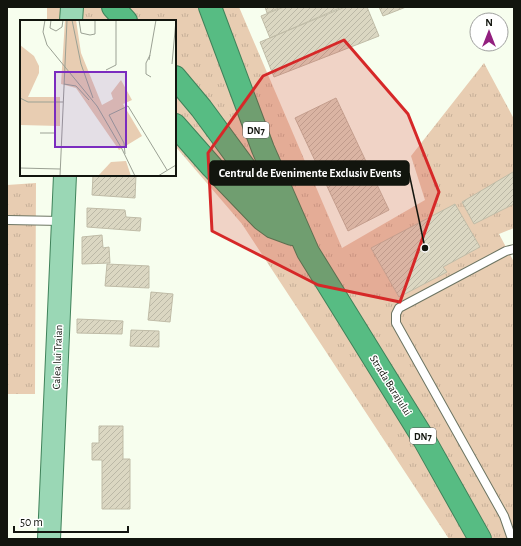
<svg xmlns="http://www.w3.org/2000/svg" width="521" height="546" font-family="'Alegreya Sans',sans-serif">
<defs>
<pattern id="grass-tufts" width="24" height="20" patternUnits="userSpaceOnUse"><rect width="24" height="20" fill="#e8cdb2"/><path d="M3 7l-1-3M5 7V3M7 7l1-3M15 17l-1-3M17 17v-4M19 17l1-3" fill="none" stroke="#c6af98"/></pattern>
<pattern id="building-hatch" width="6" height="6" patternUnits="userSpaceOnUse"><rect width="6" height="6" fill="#dbd7c2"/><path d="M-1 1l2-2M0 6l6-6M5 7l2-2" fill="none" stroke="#bbb8a6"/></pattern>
</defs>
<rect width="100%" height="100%" fill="#f7feee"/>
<path fill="url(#grass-tufts)" d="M47 7H239L342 248 425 200 411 156 484 63 514 119V228L499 234 514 262V539H449L242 224 175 146V21H47Z
M36 183 35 394H7V185Z"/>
<path fill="url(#building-hatch)" stroke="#c0bca7" d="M265 7H281L267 13Z
M284 7H342L270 38 261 16Z
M345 7H367L379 36 274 77 260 42Z
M379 7H406L383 16Z
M336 98 389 210 348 231 295 118Z
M513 172 514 204 474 224 462 202Z
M93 175H136L135 198 92 195Z
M455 204 480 247 443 267 447 272 399 297 371 248Z
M87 208 125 210 126 217 141 218 140 231 87 227Z
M102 235 103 248 109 247 110 263 82 264V237Z
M107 264 149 266V288L105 286Z
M151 292 173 294 170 322 148 320Z
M77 319 123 321 122 334 77 333Z
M131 330 159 331V347L130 346Z
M99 426H123V459H130V509H102V460H92V443H99Z"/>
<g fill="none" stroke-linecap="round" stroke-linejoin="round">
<defs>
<path id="lane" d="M7 220 62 221
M512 539 504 516 396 323V314L399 308 506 251 514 249"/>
<path id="primary" d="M71 21 72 7
M49 539 65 175"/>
<path id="highway" d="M113 7 126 21
M210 7 263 149 308 252 425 441 480 539
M175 77 201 108 284 221
M175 125 212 167 262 219 273 227 292 234"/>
</defs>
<use href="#lane" stroke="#6c7462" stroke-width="10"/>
<use href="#primary" stroke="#3f825a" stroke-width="24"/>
<use href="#highway" stroke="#3f825a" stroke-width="24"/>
<use href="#lane" stroke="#fff" stroke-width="8"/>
<use href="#primary" stroke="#9ad7b5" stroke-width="22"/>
<use href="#highway" stroke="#57bc83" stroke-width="22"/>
</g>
<path fill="#d62828" fill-opacity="0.2" stroke="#d62828" stroke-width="3" stroke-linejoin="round" d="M344 40 408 114 439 192 400 302 318 285 212 231 208 153 263 76Z"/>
<g text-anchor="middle" stroke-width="3" stroke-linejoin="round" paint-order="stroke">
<g fill="#fff" stroke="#595b56" stroke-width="1">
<rect x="243" y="122" width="26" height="16" rx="3"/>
<rect x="410" y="428" width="26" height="16" rx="3"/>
</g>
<g font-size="10" font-weight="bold" fill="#12150e">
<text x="256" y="134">DN7</text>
<text x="423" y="440">DN7</text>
</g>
<g font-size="11" fill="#12150e" stroke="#fff">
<text transform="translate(57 357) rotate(-88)" y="4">Calea lui Traian</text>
<text transform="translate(391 385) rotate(58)" y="4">Strada Barajului</text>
</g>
</g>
<g transform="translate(20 20)">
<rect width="156" height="156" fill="#f7feee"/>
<path d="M45 0H56L61 33 82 85 93 79 91 73 101 60 112 80 103 84 122 116 99 130 56 68 41 64ZM0 25 14 36 19 46V53L8 77H40V106L0 105Z" fill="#e8cdb2"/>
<path d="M106 141 111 156H78L91 142Z" fill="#e8cdb2"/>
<path fill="none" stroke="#9ba194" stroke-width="1" d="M25 0 23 12 27 25 77 86 102 129 115 156M31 0 30 8 36 11 42 7 43 0M52 0 61 44 73 78M59 0 61 13 70 15 75 14V0M130 35 126 43V54L131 57M129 40 136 0M152 44 156 0M86 50 96 45V0M44 64 56 66 69 80M0 78 8 82H43M20 113H36M105 134 104 123 89 95 108 86 147 150M0 148 40 149M40 156 47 0M138 156 156 145"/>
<path fill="#7b2cbf" fill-opacity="0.15" stroke="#7b2cbf" stroke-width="2" d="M35 52H106V127H35Z"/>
<rect width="156" height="156" fill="none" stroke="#12150e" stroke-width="2"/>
</g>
<path fill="none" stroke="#12150e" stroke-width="1.5" d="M425 248L409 173"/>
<circle fill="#12150e" stroke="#fff" stroke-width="1.5" cx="425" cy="248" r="4"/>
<rect fill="#12150e" stroke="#12150e" stroke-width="1.5" x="210" y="161" width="199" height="24" rx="4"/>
<g font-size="12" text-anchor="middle" font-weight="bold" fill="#fff">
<text x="310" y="177">Centrul de Evenimente Exclusiv Events</text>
</g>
<rect width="521" height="546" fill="none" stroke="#12150e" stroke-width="16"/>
<g transform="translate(489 32)"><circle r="19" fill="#ffffff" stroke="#a0a19f"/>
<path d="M0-3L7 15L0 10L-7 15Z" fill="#921f7f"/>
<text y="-6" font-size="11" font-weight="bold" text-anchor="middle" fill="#12150e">N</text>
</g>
<path d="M14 526v6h114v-6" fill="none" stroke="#12150e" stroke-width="2"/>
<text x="20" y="526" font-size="12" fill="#12150e" stroke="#ffffff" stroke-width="3" paint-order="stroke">50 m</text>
</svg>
